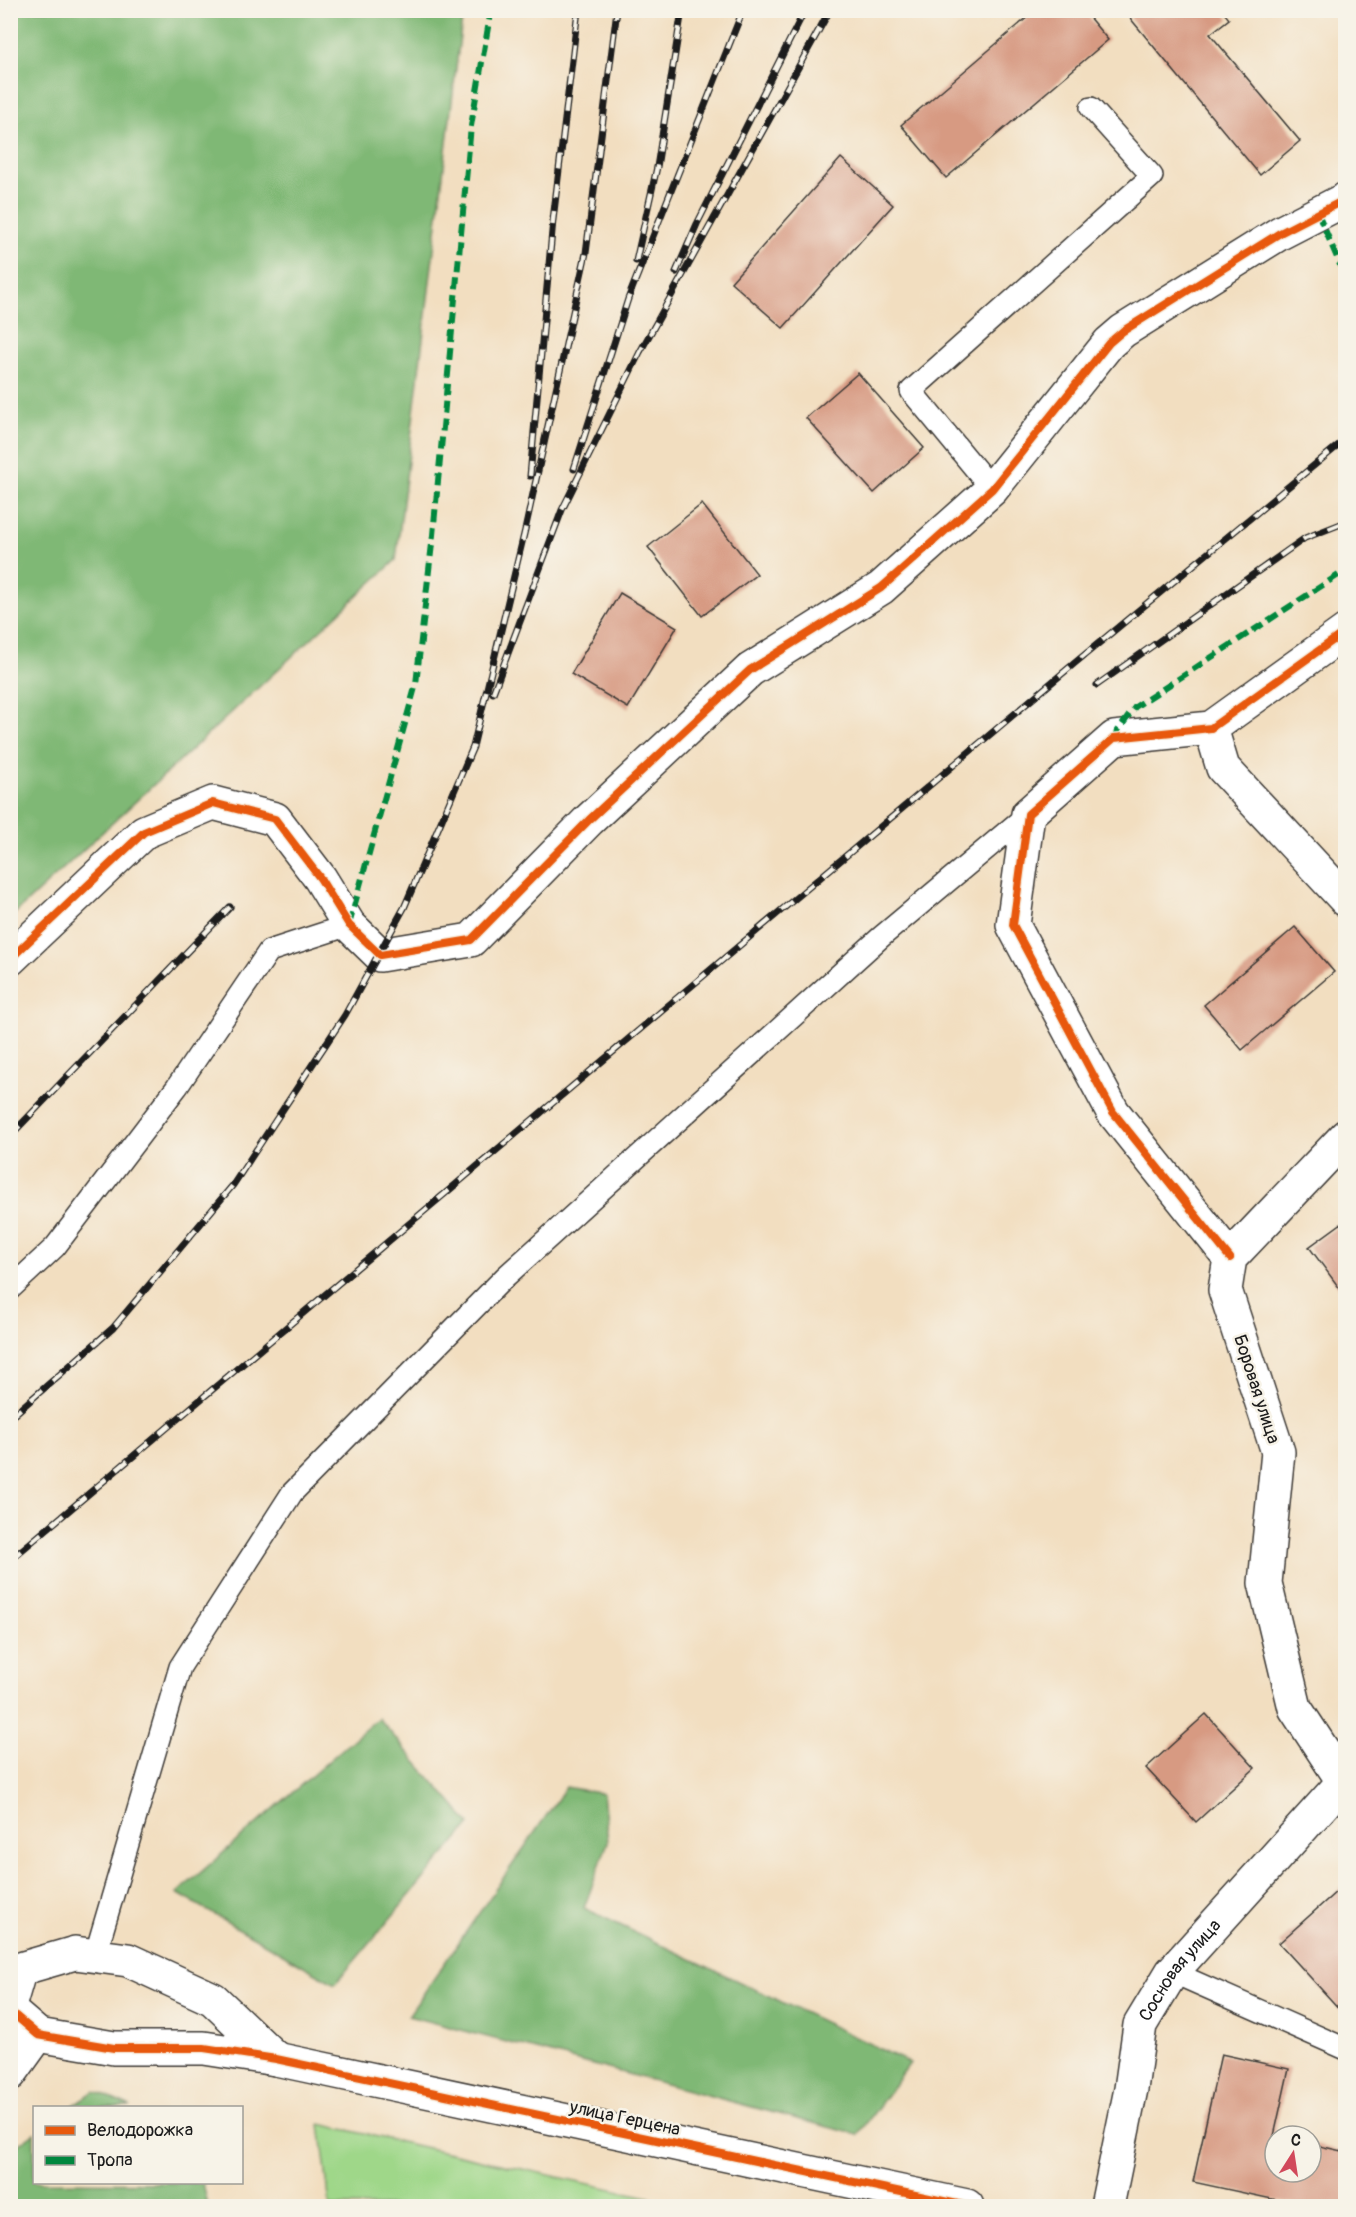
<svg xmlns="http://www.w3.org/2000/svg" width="1356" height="2217" font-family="Pangolin,sans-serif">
<rect width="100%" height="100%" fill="#f7f3e8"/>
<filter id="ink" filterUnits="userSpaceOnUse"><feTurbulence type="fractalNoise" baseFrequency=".0167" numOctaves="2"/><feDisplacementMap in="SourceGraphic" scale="12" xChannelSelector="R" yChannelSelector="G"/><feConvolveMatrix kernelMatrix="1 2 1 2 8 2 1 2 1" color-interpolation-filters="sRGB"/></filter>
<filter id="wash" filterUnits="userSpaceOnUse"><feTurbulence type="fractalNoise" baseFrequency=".008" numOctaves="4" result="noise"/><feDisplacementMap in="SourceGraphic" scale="24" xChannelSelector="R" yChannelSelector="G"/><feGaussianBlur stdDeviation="1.35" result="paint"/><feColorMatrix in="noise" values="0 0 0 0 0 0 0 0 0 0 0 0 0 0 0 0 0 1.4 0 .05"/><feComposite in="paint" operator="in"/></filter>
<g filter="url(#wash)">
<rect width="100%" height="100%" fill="#f2dec0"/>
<path fill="#9fd789" stroke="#5e7a52" stroke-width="1.5" d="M320 2124 688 2206H330Z"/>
<path fill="#7fb875" stroke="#4e6a48" stroke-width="1.5" d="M11 10 463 11 396 560 11 917Z
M378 1718 470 1824 335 1984 177 1893Z
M566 1787 603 1794 608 1842 584 1908 910 2063 858 2135 408 2016Z
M94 2091 131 2107H71Z
M34 2133V2182L203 2183 208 2206H11V2150Z"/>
<g id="blocks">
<path fill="#d79a82" d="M1036 10H1083L1108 40 946 178 901 125Z
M1139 10H1222L1229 19 1210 34 1300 141 1260 175 1130 18Z
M841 158 893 205 783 328 731 282Z
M858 373 924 448 874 493 806 418Z
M702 504 757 574 702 616 648 547Z
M620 593 677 627 628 708 571 674Z
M1295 927 1334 972 1242 1050 1204 1005Z
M1346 1220V1297L1309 1247Z
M1206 1714 1255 1768 1196 1822 1146 1768Z
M1346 1883V2009L1342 2012 1279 1943Z
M1221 2054 1289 2069 1274 2136 1275 2172H1311V2144L1346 2152V2206H1304L1193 2182Z"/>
</g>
</g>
<g filter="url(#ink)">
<use href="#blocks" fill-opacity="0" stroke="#3c3935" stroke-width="1.5"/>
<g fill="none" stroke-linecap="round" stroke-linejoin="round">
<defs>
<path id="service" d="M992 489 911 391 1152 176 1091 108
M10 1289 55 1247 177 1087 269 951 349 925
M95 1956 180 1667 292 1493 505 1277 881 937 1028 814
M1172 1972 1346 2049"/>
<g id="minor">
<path d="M1211 728 1223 768 1346 900"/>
<path d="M10 959 144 832 213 803 275 819 320 878 349 925 380 955 471 940 589 820 750 670 881 588 992 489 1109 343 1123 331 1280 233 1346 199"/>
<path d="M1230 1258 1113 1112 1013 925 1028 814 1114 738 1211 728 1346 631"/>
<path d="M1343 1781 1295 1708 1265 1583 1278 1452 1225 1290 1230 1258 1346 1136"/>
<path d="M10 2003 20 1969 75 1953 128 1960 213 1999 276 2059"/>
<path d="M10 2011 38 2035 114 2048H204L276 2059 967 2206"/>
<path d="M10 2074 38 2035"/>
<path id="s1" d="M1107 2206 1131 2089 1140 2025 1172 1972 1346 1779"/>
</g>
</defs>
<use href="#service" stroke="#3c3935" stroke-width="24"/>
<use href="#minor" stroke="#3c3935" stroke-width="36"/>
<use href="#service" stroke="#fff" stroke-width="21"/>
<use href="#minor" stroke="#fff" stroke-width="33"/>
<defs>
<path id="rail" d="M636 261 657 167 682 10
M676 272 697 224 805 10
M574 469 628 299 743 10
M530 476 553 220 578 10
M1097 685 1305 538 1346 522
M493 693 562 510 640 352 830 10
M10 1136 230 907
M10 1418 113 1328 233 1185 345 1015 404 908 473 747 525 530 586 253 617 10
M10 1560 1076 662 1346 439"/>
</defs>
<use href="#rail" stroke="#1c1c1c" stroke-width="7"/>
<use href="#rail" stroke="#f7f3e8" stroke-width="4.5" stroke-dasharray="14" stroke-linecap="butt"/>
<path stroke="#00873e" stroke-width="6" stroke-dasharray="12 6" stroke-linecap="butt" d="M1318 213 1346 279
M1112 739 1135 707 1346 570
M349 925 416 684 433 535 471 126 491 10"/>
<defs>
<path id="cycleway" d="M10 959 144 832 213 803 275 819 320 878 349 925 380 955 471 940 589 820 750 670 881 588 992 489 1109 343 1123 331 1280 233 1346 199
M1230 1258 1113 1112 1013 925 1028 814 1114 738 1211 728 1346 631
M10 2011 38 2035 114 2048H204L276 2059 967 2206"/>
</defs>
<use href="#cycleway" stroke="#f7f3e8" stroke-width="11"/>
<use href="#cycleway" stroke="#e8590c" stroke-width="8"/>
</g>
</g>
<g text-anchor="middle" stroke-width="5" stroke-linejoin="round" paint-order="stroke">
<g font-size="18" fill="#1c1c1c" stroke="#f7f3e8">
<text transform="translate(1257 1389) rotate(72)" y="6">Боровая улица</text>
<text dy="6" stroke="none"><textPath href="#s1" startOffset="252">Сосновая улица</textPath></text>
<text transform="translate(625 2118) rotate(12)" y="6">улица Герцена</text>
</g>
</g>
<rect width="1356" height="2217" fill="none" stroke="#f7f3e8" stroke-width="36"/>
<rect x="33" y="2106" width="210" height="78" fill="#f7f3e8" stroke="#9f9d96" stroke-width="1.5"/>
<rect x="45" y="2126" width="30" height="9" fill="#e8590c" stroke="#9f9d96" stroke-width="1.5"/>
<text x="87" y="2136" font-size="18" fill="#1c1c1c">Велодорожка</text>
<rect x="45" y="2156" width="30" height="9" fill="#00873e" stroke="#9f9d96" stroke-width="1.5"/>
<text x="87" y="2166" font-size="18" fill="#1c1c1c">Тропа</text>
<g transform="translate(1293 2154) rotate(12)"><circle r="28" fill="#f7f3e8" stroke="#9f9d96" stroke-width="1.5"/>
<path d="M0-4.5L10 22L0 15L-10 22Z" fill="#d1495b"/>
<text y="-9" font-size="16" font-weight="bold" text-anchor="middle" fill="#1c1c1c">С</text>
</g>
</svg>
